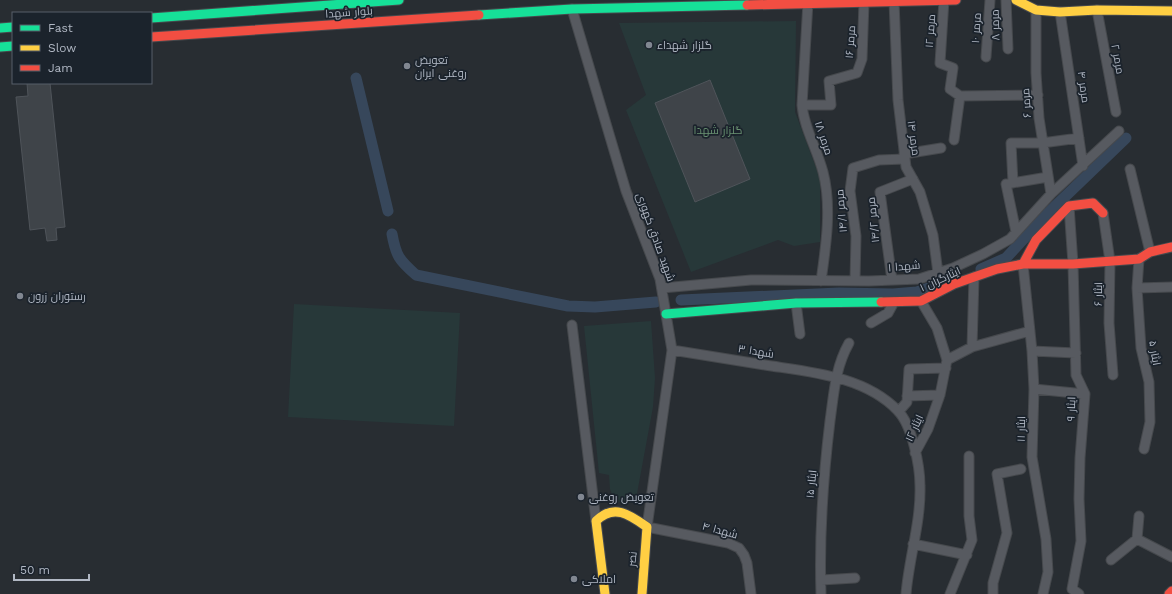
<svg xmlns="http://www.w3.org/2000/svg" width="1172" height="594" font-family="'Work Sans',Cairo,sans-serif">
<rect width="100%" height="100%" fill="#282d32"/>
<path fill="#273839" d="M796 21 795 112 820 178V242L794 246 778 240 691 272 626 110 646 95 619 23Z
M294 304 460 313 454 426 288 417Z
M651 321 655 378 653 407 636 499 615 503 610 489 609 475 599 473 584 326Z"/>
<g fill="none" stroke-linecap="round" stroke-linejoin="round">
<path stroke="#37475b" stroke-width="11" d="M356 78 388 211
M392 234C396 256 399 260 416 275L568 306 595 307 656 302
M981 269 1006 258 1048 213 1126 138
M681 300 839 293 893 294 917 292 952 280"/>
</g>
<path fill="#3f4449" stroke="#4f545a" d="M710 80 750 179 695 202 655 103Z
M27 83H50L65 227 56 228 57 240 47 241 45 228 30 230 16 97 28 96Z"/>
<g fill="none" stroke-linecap="round" stroke-linejoin="round">
<defs>
<path id="street" d="M944 0 940 63 953 68 950 89 960 96 954 140
M1006 0 1008 49
M894 1 898 100 906 167 920 192 933 235 938 273
M808 2 802 105C804 128 817 149 823 172 832 206 826 246 821 281
M572 9 626 191 660 279 672 350 647 527 728 543 739 548 744 555 747 563 751 594
M1036 10V73L1039 118 1051 194
M1097 10 1116 112
M1060 12 1083 166
M986 57 990 0
M960 96 1038 95
M802 105H831L829 81 857 73 862 59 864 2
M904 154 941 148
M1130 169 1150 252
M1013 183 1011 143H1042L1079 138
M1069 206 1073 264 1076 375 1085 394 1080 458 1079 499 1081 541 1072 589 1079 594
M1103 213 1110 261 1109 323 1113 375
M1016 232 1006 184 1048 177
M1139 259 1137 288 1141 348 1149 382 1150 422 1144 449
M1023 264 1032 351 1034 389 1032 457 1046 539 1048 572 1043 594
M892 280 880 192 913 179
M855 281 856 236 850 191 853 168 879 160 905 159
M662 288 751 280 869 281 919 279 953 268 983 254 1010 239 1051 194 1119 131
M1137 288 1172 287
M796 303 800 334
M871 323 888 313 894 302
M572 325 596 521
M972 347 974 277
M672 350C703 355 734 360 765 365 810 372 865 376 898 411 912 425 920 466 920 486 921 522 909 558 906 594
M1032 351 1076 353
M947 360 972 347 1030 331
M1034 389 1085 394
M907 396 940 395
M899 411 907 402 909 369 946 368
M915 453 928 429 940 395 947 360 937 328 921 301
M1139 516 1137 539 1172 557
M913 544 967 555
M1111 560 1137 539
M821 580 855 578
M821 594C819 536 823 479 830 421 834 393 835 368 849 343
M950 594 972 540 969 516V456
M993 594V583L1007 533 997 474 1021 469"/>
<path id="fast" d="M479 15 572 9 747 5
M151 18 399 0
M0 28 13 27
M0 47 13 46
M666 314 796 303 881 302"/>
<path id="slow" d="M1016 0 1036 10 1060 12 1097 10 1172 11
M605 594 596 521C614 503 630 515 647 527L642 594"/>
<path id="jam" d="M747 5 956 0
M151 37 479 15
M1023 264 1036 240 1069 206 1093 203 1103 213
M881 302 921 301 954 284 997 269 1023 264H1073L1139 259 1150 252 1172 247
M1169 594 1172 591"/>
</defs>
<use href="#street" stroke="#46494d" stroke-width="11"/>
<use href="#fast" stroke="#46494d" stroke-width="11"/>
<use href="#slow" stroke="#46494d" stroke-width="11"/>
<use href="#jam" stroke="#46494d" stroke-width="11"/>
<use href="#street" stroke="#575a60" stroke-width="9"/>
<use href="#fast" stroke="#16e098" stroke-width="9"/>
<use href="#slow" stroke="#ffcf43" stroke-width="9"/>
<use href="#jam" stroke="#f24e42" stroke-width="9"/>
</g>
<g fill="#818791" stroke="#1b232c" stroke-width="1.5">
<circle cx="649" cy="45" r="4"/>
<circle cx="407" cy="66" r="4"/>
<circle cx="20" cy="296" r="4"/>
<circle cx="581" cy="497" r="4"/>
<circle cx="574" cy="579" r="4"/>
</g>
<g text-anchor="middle" stroke-width="3.5" stroke-linejoin="round" paint-order="stroke">
<g font-size="11" fill="#b1b8c4" stroke="#1b232c">
<text transform="translate(349 12) rotate(-4)" y="4">بلوار شهدا</text>
<text transform="translate(995 25) rotate(-92)" y="4">مرمر ۸</text>
<text transform="translate(976 28) rotate(-86)" y="4">مرمر ۱۰</text>
<text transform="translate(930 31) rotate(-86)" y="4">مرمر ۱۲</text>
<text transform="translate(850 42) rotate(-86)" y="4">مرمر ۱۶</text>
<text transform="translate(1118 59) rotate(79)" y="4">مرمر ۲</text>
<text transform="translate(1084 87) rotate(82)" y="4">مرمر ۴</text>
<text transform="translate(1026 103) rotate(-94)" y="4">مرمر ۶</text>
<text transform="translate(824 138) rotate(71)" y="4">مرمر ۱۸</text>
<text transform="translate(914 138) rotate(82)" y="4">مرمر ۱۴</text>
<text transform="translate(841 211) rotate(-95)" y="4">مرمر ۱۴/۱</text>
<text transform="translate(873 220) rotate(-96)" y="4">مرمر ۱۴/۲</text>
<text transform="translate(656 237) rotate(70)" y="4">شهید صادق کهوری</text>
<text transform="translate(904 266) rotate(-5)" y="4">شهدا ۱</text>
<text transform="translate(940 279) rotate(-25)" y="4">ایثارگران ۱</text>
<text transform="translate(1098 294) rotate(-89)" y="4">ایثار ۶</text>
<text transform="translate(756 351) rotate(9)" y="4">شهدا ۳</text>
<text transform="translate(1155 353) rotate(80)" y="4">ایثار ۵</text>
<text transform="translate(1071 409) rotate(-88)" y="4">ایثار ۹</text>
<text transform="translate(914 428) rotate(-65)" y="4">ایثار ۱۲</text>
<text transform="translate(1021 429) rotate(-89)" y="4">ایثار ۱۱</text>
<text transform="translate(811 484) rotate(-84)" y="4">ایثار ۱۵</text>
<text transform="translate(720 530) rotate(15)" y="4">شهدا ۴</text>
<text transform="translate(632 559) rotate(-85)" y="4">نصر</text>
</g>
<g font-size="11" fill="#b1b8c4" stroke="#1b232c" text-anchor="start">
<text x="657" y="49">گلزار شهداء</text>
<text x="415" y="64">تعویض<tspan x="415" dy="13">روغنی ایران</tspan></text>
<text x="28" y="300">رستوران زرون</text>
<text x="589" y="501">تعویض روغنی</text>
<text x="582" y="583">املاکی</text>
</g>
<g font-size="11" fill="#6a9272" stroke="#1b232c">
<text x="718" y="134">گلزار شهدا</text>
</g>
</g>
<rect x="12" y="12" width="140" height="72" fill="#1b232c" stroke="#575f69"/>
<rect x="20" y="25" width="20" height="6" fill="#16e098" stroke="#575f69"/>
<text x="48" y="32" font-size="12" fill="#b1b8c4">Fast</text>
<rect x="20" y="45" width="20" height="6" fill="#ffcf43" stroke="#575f69"/>
<text x="48" y="52" font-size="12" fill="#b1b8c4">Slow</text>
<rect x="20" y="65" width="20" height="6" fill="#f24e42" stroke="#575f69"/>
<text x="48" y="72" font-size="12" fill="#b1b8c4">Jam</text>
<path d="M14 574v6h75v-6" fill="none" stroke="#b1b8c4" stroke-width="2"/>
<text x="20" y="574" font-size="12" fill="#b1b8c4" stroke="#1b232c" stroke-width="3" paint-order="stroke">50 m</text>
</svg>
